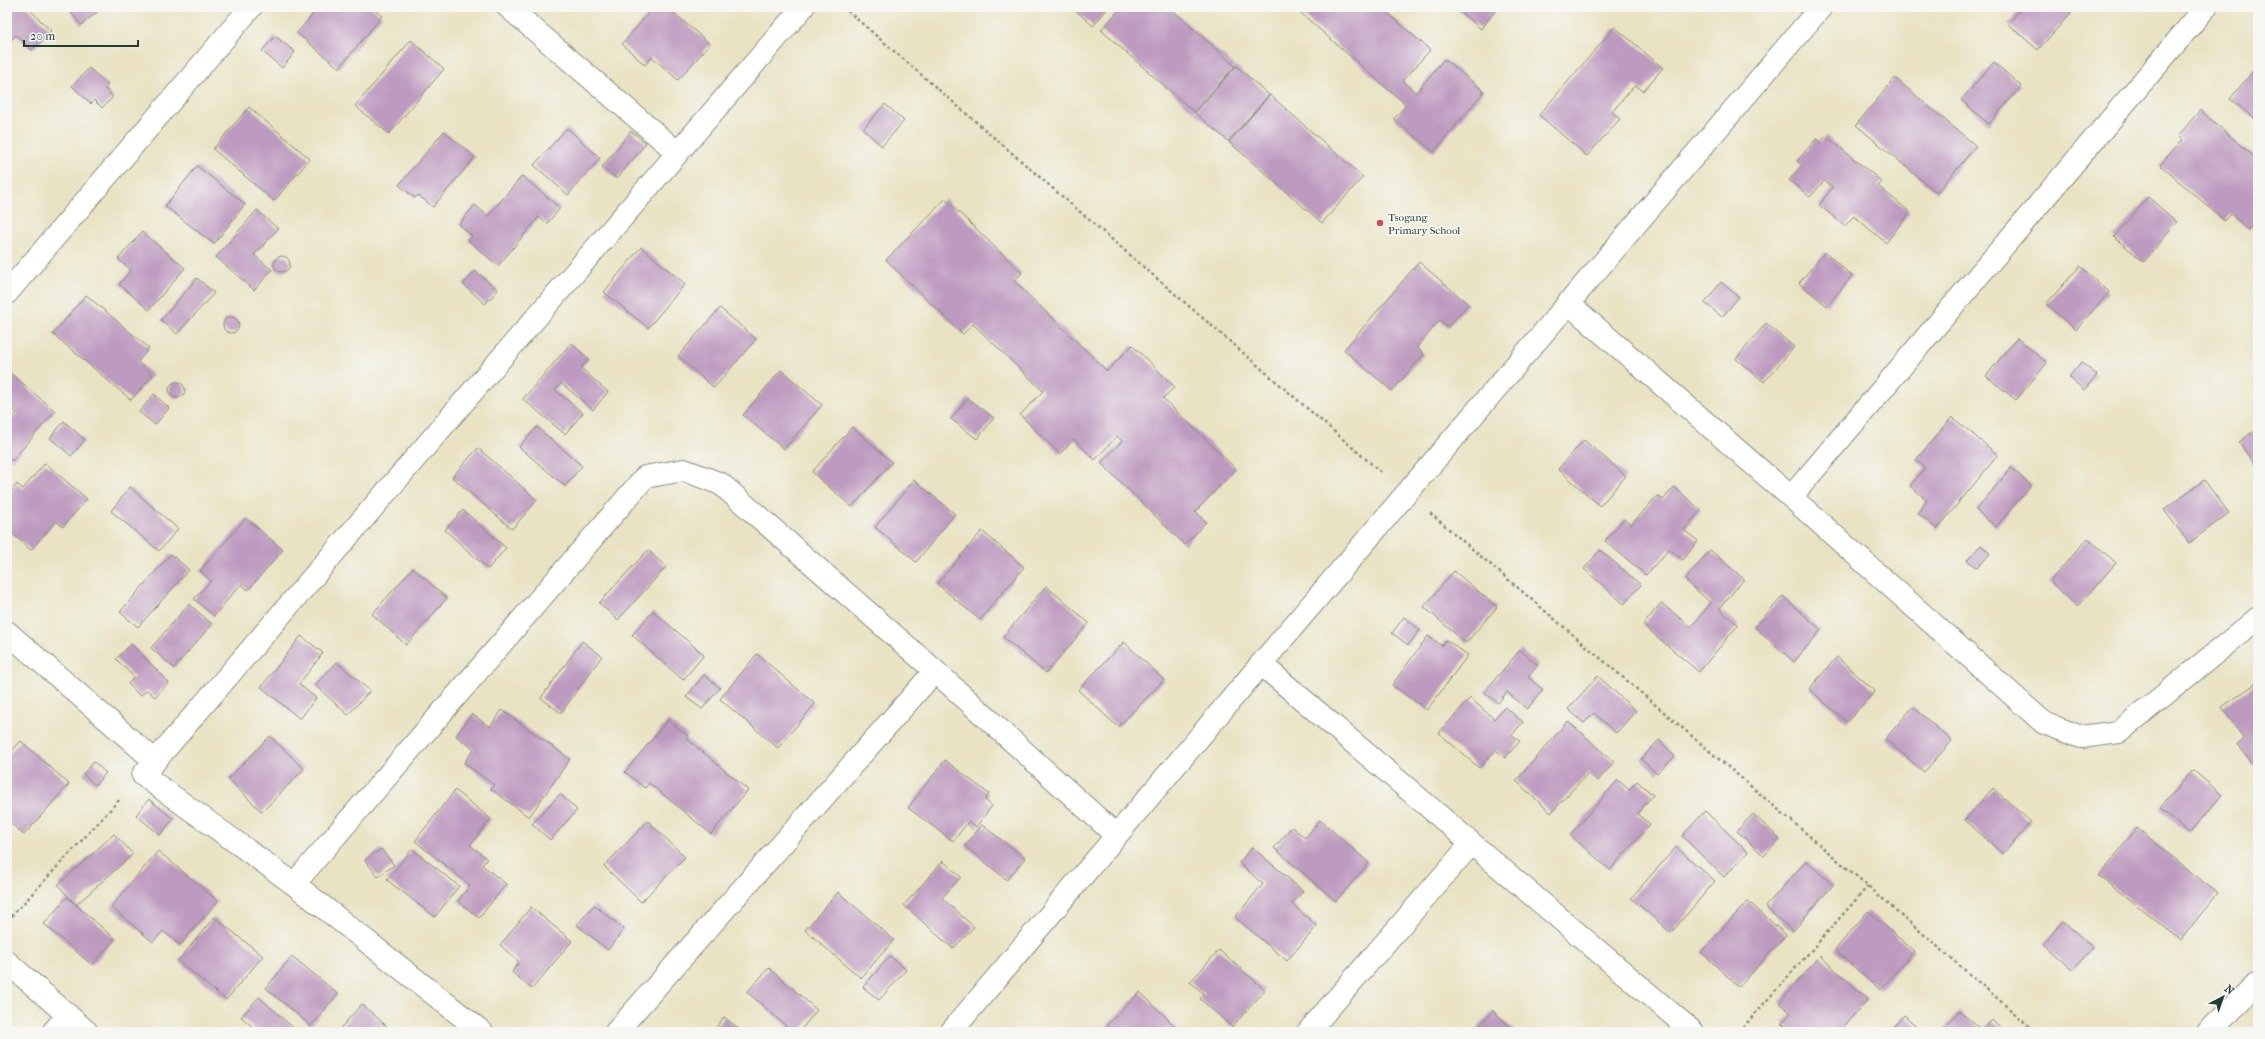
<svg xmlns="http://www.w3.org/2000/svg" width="2265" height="1039" font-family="'IM FELL French Canon',serif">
<rect width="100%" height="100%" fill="#f6f6f2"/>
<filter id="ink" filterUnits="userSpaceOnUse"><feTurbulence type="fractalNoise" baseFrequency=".025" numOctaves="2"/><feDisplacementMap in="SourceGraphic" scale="8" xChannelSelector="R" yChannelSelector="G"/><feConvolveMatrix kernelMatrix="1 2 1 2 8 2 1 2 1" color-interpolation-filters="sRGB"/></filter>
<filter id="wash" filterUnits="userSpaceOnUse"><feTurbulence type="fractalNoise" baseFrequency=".012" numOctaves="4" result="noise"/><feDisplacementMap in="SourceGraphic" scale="16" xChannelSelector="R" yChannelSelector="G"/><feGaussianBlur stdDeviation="0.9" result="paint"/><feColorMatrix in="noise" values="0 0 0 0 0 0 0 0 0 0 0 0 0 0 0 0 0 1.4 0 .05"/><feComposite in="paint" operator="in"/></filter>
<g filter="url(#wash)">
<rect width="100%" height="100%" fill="#e9e3c3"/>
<g id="blocks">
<path fill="#bd9abf" d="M7 7H27L51 31 32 50 16 35 7 44Z
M67 7H103L81 25Z
M319 7H371L382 16 339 68 297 33Z
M654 7H667L710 44 678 80 652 57 645 65 622 44Z
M1072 7H1109L1093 26Z
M1122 7H1169L1235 66 1194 112 1101 30Z
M1294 7H1381L1430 50 1403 81 1416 93 1444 59 1484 91 1434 152 1394 119 1406 105Z
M1454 7H1498L1481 29Z
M2022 7H2064L2071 13 2038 50 2008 24Z
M1615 27 1663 68 1643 91 1635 85 1612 112 1620 119 1587 156 1539 115Z
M275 36 295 52 282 68 262 51Z
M411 40 444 69 389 134 355 106Z
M1994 62 2021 86 1989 124 1961 100Z
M2258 65V121L2230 99Z
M1236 66 1269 95 1228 141 1195 113Z
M89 68 108 85 105 89 113 97 102 108 94 100 91 104 72 86Z
M1895 78 1976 146 1937 193 1856 125Z
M1270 95 1363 177 1322 223 1229 142Z
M885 104 904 121 882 146 863 129Z
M249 107 310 159 274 201 213 149Z
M2200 110 2258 160V219L2249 230 2231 214 2225 221 2160 165 2182 140 2178 136Z
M567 128 600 158 568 195 534 165Z
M444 131 475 157 433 207 418 195 415 198 399 185Z
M631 131 646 143 617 179 602 167Z
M1826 136 1882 182 1878 186 1910 212 1886 243 1854 216 1845 226 1819 205 1833 187 1824 181 1810 197 1789 180 1802 165 1797 161 1816 139 1821 142Z
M197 166 245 204 214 244 165 206Z
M522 176 560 208 547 224 539 217 498 266 468 240 472 236 459 224 475 205 488 216Z
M2148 197 2177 222 2144 262 2114 237Z
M945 199 1022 273 1014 281 1107 371 1132 345 1175 387 1163 398 1236 469 1195 512 1206 522 1185 545 1101 463 1122 441 1117 436 1095 460 1074 439 1060 454 1020 415 1043 391 973 324 963 334 886 260Z
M257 210 278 229 254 255 272 270 254 290 216 257Z
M142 232 185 268 149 310 119 284 131 270 118 259Z
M641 247 685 284 648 328 604 292Z
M1825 252 1852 276 1827 306 1799 283Z
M274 264a8 8 0 1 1 16 0a8 8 0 1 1-16 0Z
M1419 262 1468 304 1448 327 1440 320 1417 347 1424 354 1392 391 1344 350Z
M2080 266 2109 292 2076 330 2046 304Z
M475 271 498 290 485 304 463 284Z
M197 278 214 293 177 334 161 320Z
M1721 282 1739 297 1722 317 1705 303Z
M86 295 149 348 138 362 153 375 131 400 53 334Z
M720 308 756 339 714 388 678 356Z
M223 325a8 8 0 1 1 16 0a8 8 0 1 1-16 0Z
M1766 323 1794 347 1764 382 1736 359Z
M2017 338 2047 363 2016 400 1986 376Z
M571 343 589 359 581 368 608 392 593 410 561 383 555 390 583 413 565 434 523 399Z
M2081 362 2097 375 2084 390 2069 377Z
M7 370 55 411 12 461 7 456V424L17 413 9 406 7 408Z
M781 370 822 405 784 449 743 415Z
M169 390a8 8 0 1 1 16 0a8 8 0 1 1-16 0Z
M154 394 169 408 155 425 139 412Z
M968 398 994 418 977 439 951 419Z
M1952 417 1998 455 1937 529 1918 513 1927 500 1910 486 1925 468 1916 460Z
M64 421 85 440 71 456 50 438Z
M537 427 582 466 565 486 519 447Z
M852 427 892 462 852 507 812 472Z
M2258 428V469L2239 442Z
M1584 440 1626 476 1600 506 1558 469Z
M478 448 537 500 512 529 452 477Z
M45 463 87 499 63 527 56 521 31 550 7 529V496L17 484 23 489Z
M2011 468 2031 485 1996 527 1976 510Z
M914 480 955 514 916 562 875 527Z
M2204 480 2229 513 2189 543 2164 510Z
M130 487 178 529 159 551 111 511Z
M1674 487 1701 510 1684 530 1698 541 1683 560 1669 549 1646 575 1605 541 1624 519 1631 525 1657 496 1663 500Z
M463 510 506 548 488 569 445 530Z
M246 518 283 550 248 590 241 584 214 616 194 599 211 581 200 571Z
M982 531 1024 567 980 620 937 584Z
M2088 538 2116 563 2077 607 2050 581Z
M1981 545 1990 554 1977 568 1967 560Z
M648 550 666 567 618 620 599 603Z
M1600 550 1641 585 1624 604 1584 569Z
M1710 550 1744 579 1719 609 1738 625 1699 672 1643 625 1661 603 1691 627 1711 603 1685 580Z
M171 554 189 570 138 627 120 612Z
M413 568 447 598 406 645 372 614Z
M1454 571 1497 607 1466 643 1424 607Z
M1046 586 1089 623 1046 673 1003 637Z
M1783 596 1821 630 1794 662 1755 627Z
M189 604 212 624 174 668 151 648Z
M653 611 704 655 683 680 632 635Z
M1404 617 1420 630 1408 645 1392 633Z
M301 636 323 653 299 684 316 698 300 719 261 687Z
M1428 636 1442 646 1446 640 1468 655 1427 710 1392 685Z
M582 641 602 656 561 713 541 698Z
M1124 642 1164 680 1118 727 1078 690Z
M131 644 169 682 155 697 147 690 140 696 128 684 134 677 116 659Z
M1520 650 1538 665 1528 677 1543 690 1527 709 1507 692 1498 703 1484 692Z
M757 654 815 704 778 748 720 699Z
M1837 657 1875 691 1847 722 1809 689Z
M337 662 370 691 348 715 315 685Z
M704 675 720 688 702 709 686 697Z
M1598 676 1636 711 1616 733 1594 713 1584 723 1568 709Z
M2258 682V762L2253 766 2238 744 2244 739 2222 707Z
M1470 698 1494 719 1505 707 1523 722 1512 735 1520 741 1505 758 1496 750 1479 768 1439 733Z
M1913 707 1952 741 1924 772 1885 739Z
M502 710 570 759 529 817 491 789 494 785 464 763 474 749 456 736 472 714 490 727Z
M668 720 688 736 686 738 748 790 711 834 649 783 645 788 625 772Z
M1568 721 1614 762 1598 781 1588 773 1551 813 1516 781Z
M270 736 304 769 262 812 228 779Z
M1659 740 1675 756 1657 774 1641 759Z
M21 741 69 784 24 835 7 820V756Z
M945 760 989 794 985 800 992 806 976 827 969 821 953 841 908 808Z
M94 762 106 773 95 785 83 774Z
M2193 770 2222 795 2189 833 2160 808Z
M1618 780 1629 790 1637 781 1653 795 1637 814 1650 824 1610 870 1570 835Z
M1993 788 2031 822 2003 854 1965 820Z
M455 790 491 819 470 845 487 859 482 865 506 884 479 918 458 901 470 885 415 841Z
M560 794 577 810 550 840 532 824Z
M149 799 173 819 160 835 136 815Z
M1705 811 1748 852 1724 877 1682 836Z
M1753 814 1780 839 1764 856 1737 831Z
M1320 820 1369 863 1336 901 1274 848 1292 827 1305 838Z
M648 821 685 857 641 902 604 866Z
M982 825 1025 858 1007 880 965 846Z
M2137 828 2217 893 2181 940 2099 876Z
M114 834 133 854 76 905 58 885Z
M1252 847 1303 891 1292 904 1317 926 1287 961 1235 917 1263 884 1239 863Z
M1676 847 1715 881 1671 933 1631 898Z
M381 849 394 865 378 877 365 860Z
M412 849 459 886 435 917 387 880Z
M158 851 218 901 180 945 163 931 153 942 111 907Z
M943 861 961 877 942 898 974 927 953 949 904 905Z
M1806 861 1833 885 1793 931 1765 907Z
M838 892 894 940 861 978 805 930Z
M67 897 115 939 92 965 44 924Z
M1748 901 1786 935 1739 987 1701 952Z
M594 905 624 929 608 950 577 925Z
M531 907 572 941 532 989 512 972 519 962 500 945Z
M1868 911 1914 951 1880 990 1835 950Z
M214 917 263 956 226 1000 178 961Z
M2063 921 2093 948 2072 970 2043 944Z
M1219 950 1265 990 1232 1027 1200 999 1204 994 1190 982Z
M292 956 338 994 311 1026 266 988Z
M890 956 906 970 879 1000 863 987Z
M1820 956 1868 999 1839 1032H1791L1782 1023 1791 1013 1779 1003Z
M769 968 817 1010 799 1032H793L747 992Z
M1140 992 1181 1032H1113L1107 1025Z
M259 997 298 1032H259L241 1017Z
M362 1004 393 1032H337Z
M1493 1011 1516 1032H1473Z
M1959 1011 1983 1031 1992 1020 2006 1032H1941Z
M1904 1015 1923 1032H1889Z
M724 1017 743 1032H713Z"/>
</g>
</g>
<g filter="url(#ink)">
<use href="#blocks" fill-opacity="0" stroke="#84907c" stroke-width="1"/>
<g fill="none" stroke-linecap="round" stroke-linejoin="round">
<defs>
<path id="street" d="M508 7 678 153
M7 293 251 7
M1568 303 1791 497 2044 723 2081 737 2119 732 2258 618
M1791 497 2206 7
M7 632 155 761
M1261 664 1693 1032
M294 884 645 477 684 470 721 484 935 671 1116 835
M7 962 87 1032
M53 1032 68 1015
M482 1032 294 884 143 775 803 7
M616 1032 935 671
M951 1032 1261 664 1821 7
M1308 1032 1471 844"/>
<path id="secondary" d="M2208 1032 2258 983"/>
</defs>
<use href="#street" stroke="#84907c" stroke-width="24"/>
<use href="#secondary" stroke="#84907c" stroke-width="24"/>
<path stroke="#84907c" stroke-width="2.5" stroke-dasharray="3 3" stroke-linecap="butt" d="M843 7 1382 473
M1430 513 1868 886 2036 1032
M7 921 121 798
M1739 1032 1868 886"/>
<use href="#street" stroke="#fff" stroke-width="22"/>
<use href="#secondary" stroke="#fff" stroke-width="22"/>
</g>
</g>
<circle fill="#d1495b" stroke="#f6f6f2" stroke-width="1.5" cx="1380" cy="223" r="4"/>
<g text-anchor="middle" stroke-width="3.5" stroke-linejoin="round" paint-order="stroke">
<g font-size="11" fill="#1f3d34" stroke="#f6f6f2" text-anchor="start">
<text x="1388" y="221">Tsogang<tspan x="1388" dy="13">Primary School</tspan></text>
</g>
</g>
<rect width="2265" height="1039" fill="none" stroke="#f6f6f2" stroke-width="24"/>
<g transform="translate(2223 997) rotate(41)" stroke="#f6f6f2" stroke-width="3" paint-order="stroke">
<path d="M0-3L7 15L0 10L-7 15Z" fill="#1f3d34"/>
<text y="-6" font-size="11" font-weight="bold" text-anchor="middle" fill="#1f3d34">N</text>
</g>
<path d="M24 40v6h114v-6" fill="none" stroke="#1f3d34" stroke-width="2"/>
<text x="30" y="40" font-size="12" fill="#1f3d34" stroke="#f6f6f2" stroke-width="3" paint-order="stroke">20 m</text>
</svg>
